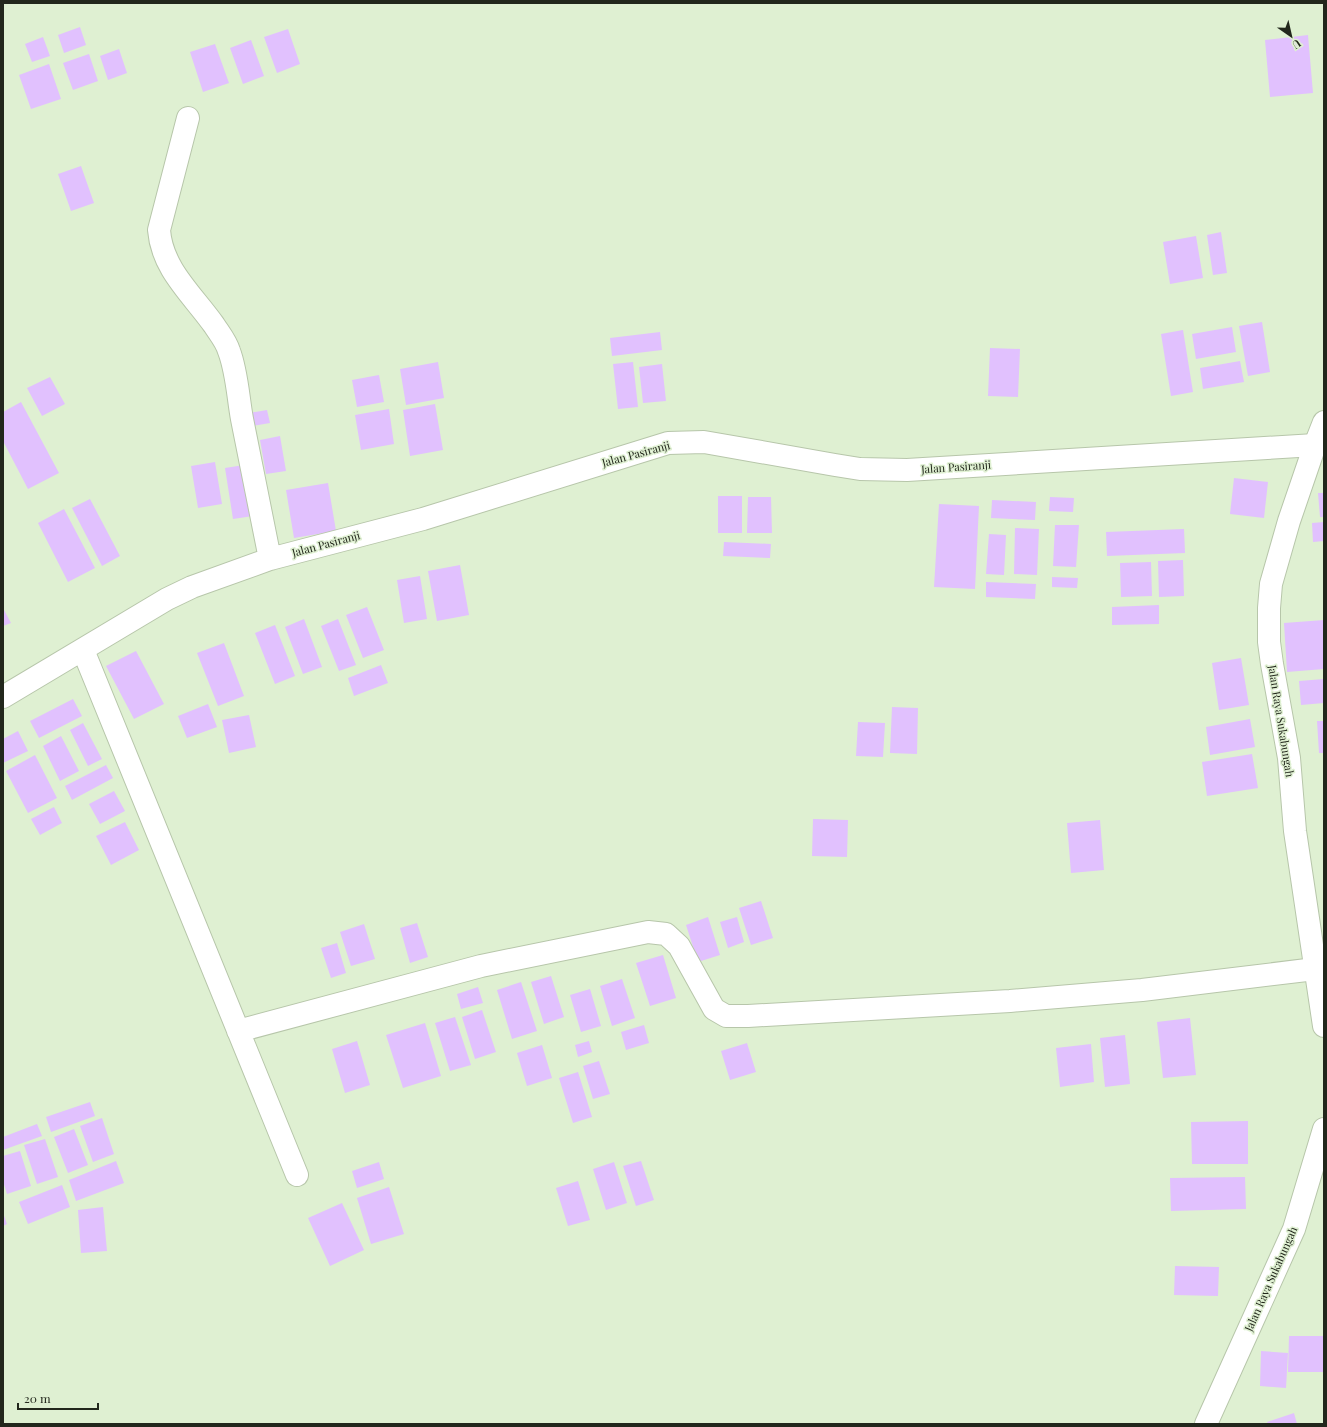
<svg xmlns="http://www.w3.org/2000/svg" width="1327" height="1427" font-family="'Playfair Display',serif">
<rect width="100%" height="100%" fill="#dff0d2"/>
<path fill="#e1c1fe" d="M80 27 86 45 64 53 58 35Z
M288 29 300 64 277 73 264 37Z
M1308 35 1313 93 1270 97 1265 40Z
M43 37 50 56 32 62 25 44Z
M251 40 264 76 243 84 230 48Z
M215 44 229 83 203 92 190 52Z
M119 49 127 73 108 80 100 56Z
M89 54 98 81 73 90 63 63Z
M49 64 61 99 31 109 19 75Z
M81 166 94 203 71 211 58 174Z
M1221 232 1227 273 1213 275 1207 235Z
M1196 236 1203 278 1170 284 1163 242Z
M1262 322 1270 372 1248 376 1239 326Z
M1232 327 1236 352 1196 359 1192 334Z
M1183 330 1193 392 1171 396 1161 334Z
M660 332 662 350 612 356 610 338Z
M990 348 1020 349 1018 397 988 396Z
M1240 361 1244 382 1203 389 1200 368Z
M438 362 444 398 406 405 400 369Z
M633 362 638 407 618 409 613 364Z
M662 364 666 401 643 403 639 367Z
M379 375 384 402 357 407 352 380Z
M50 377 65 404 42 416 27 388Z
M21 402 59 473 28 489 3 441V412Z
M435 404 443 450 410 456 403 410Z
M389 409 394 444 361 450 355 415Z
M267 410 270 423 252 426 249 413Z
M280 436 286 471 266 474 260 440Z
M215 462 222 504 198 508 191 466Z
M244 465 253 516 233 519 225 468Z
M1234 478 1268 482 1264 518 1230 514Z
M328 483 336 531 294 538 286 490Z
M1318 493H1324V517H1320Z
M718 496H742V533H718Z
M748 497H771L772 533H747Z
M1050 497 1074 498 1073 512 1049 511Z
M90 499 120 556 102 566 72 508Z
M992 500 1036 502 1035 520 991 518Z
M939 504 979 506 975 589 934 587Z
M64 509 95 568 68 582 38 523Z
M1324 522V541L1313 542 1312 523Z
M1055 525H1079L1076 567 1053 566Z
M1015 528 1039 529 1037 575 1014 574Z
M1184 529 1185 553 1107 556 1106 532Z
M989 534 1006 535 1004 575 986 574Z
M724 542 771 544 770 558 723 556Z
M1183 560 1184 596 1159 597 1158 561Z
M1151 562 1152 596 1121 597 1120 563Z
M460 565 469 615 437 621 428 571Z
M420 576 427 619 404 623 397 580Z
M1052 577 1078 578 1077 588 1052 587Z
M986 582 1036 584 1035 599 986 597Z
M1159 605V624L1112 625V607Z
M367 607 384 650 363 658 346 615Z
M3 608 11 623 3 626Z
M304 619 322 667 303 674 285 627Z
M338 619 356 665 339 671 321 626Z
M1324 620V669L1287 672 1284 623Z
M275 625 295 676 275 684 255 633Z
M224 643 244 696 218 706 197 653Z
M136 651 164 704 134 719 106 666Z
M1241 658 1249 705 1219 710 1212 663Z
M381 665 388 683 354 696 348 678Z
M1324 679V703L1301 705 1299 681Z
M73 699 82 716 39 738 30 721Z
M208 704 217 727 187 738 178 716Z
M892 707 918 708 917 754 890 753Z
M249 715 256 747 229 753 222 720Z
M1250 719 1255 747 1210 755 1206 727Z
M1317 721H1324V753H1319Z
M858 722 885 723 883 757 856 756Z
M83 723 102 759 88 766 70 730Z
M18 731 28 751 3 763V739Z
M61 736 79 771 60 781 43 746Z
M1252 754 1258 788 1207 796 1202 762Z
M35 755 57 798 28 813 6 771Z
M106 765 113 778 72 800 65 786Z
M114 791 125 811 100 824 89 804Z
M54 807 62 823 40 835 31 819Z
M813 819 848 820 847 857 812 856Z
M1100 820 1104 870 1071 873 1067 823Z
M125 822 139 850 111 865 96 836Z
M761 901 773 938 751 945 739 908Z
M708 917 720 955 698 962 686 925Z
M737 917 744 942 728 948 720 922Z
M417 923 428 957 410 963 400 928Z
M364 924 375 959 351 966 340 932Z
M337 943 346 973 331 978 321 948Z
M663 955 676 998 650 1006 636 963Z
M551 976 564 1017 544 1024 531 982Z
M622 979 635 1018 612 1026 600 986Z
M521 982 537 1031 512 1039 497 990Z
M478 987 483 1003 461 1009 457 994Z
M590 989 601 1026 581 1032 570 995Z
M482 1010 496 1052 475 1059 462 1017Z
M455 1017 471 1065 450 1071 435 1023Z
M1190 1018 1196 1075 1163 1078 1157 1022Z
M425 1023 441 1076 403 1088 386 1035Z
M644 1025 649 1043 626 1050 621 1032Z
M1125 1035 1130 1084 1105 1087 1100 1038Z
M357 1041 370 1085 345 1093 332 1049Z
M589 1041 592 1052 578 1057 575 1045Z
M747 1043 756 1072 730 1080 721 1051Z
M1091 1044 1094 1082 1060 1087 1056 1048Z
M542 1045 552 1078 527 1086 517 1053Z
M599 1061 610 1094 593 1099 583 1066Z
M578 1072 592 1117 573 1123 559 1078Z
M90 1102 95 1116 51 1132 46 1117Z
M102 1118 114 1154 93 1162 80 1126Z
M1248 1121V1164H1192L1191 1122Z
M37 1124 42 1136 3 1150V1137Z
M74 1129 88 1165 68 1173 54 1137Z
M45 1139 58 1177 37 1184 24 1145Z
M20 1151 31 1186 7 1194 3 1181V1156Z
M116 1161 124 1183 76 1201 69 1180Z
M641 1161 654 1200 636 1206 623 1166Z
M379 1162 384 1179 357 1188 352 1171Z
M614 1162 627 1203 606 1210 593 1169Z
M1245 1177 1246 1209 1171 1211 1170 1178Z
M578 1181 590 1220 568 1226 556 1188Z
M62 1185 70 1207 28 1224 19 1202Z
M389 1187 404 1234 371 1244 357 1198Z
M342 1203 364 1250 330 1266 308 1218Z
M103 1207 107 1251 81 1253 78 1210Z
M3 1213 7 1224 3 1226Z
M1175 1266 1219 1267 1218 1296 1174 1295Z
M1289 1336H1324V1372H1288Z
M1261 1351 1288 1353 1286 1388 1260 1386Z
M1294 1413 1297 1424H1268L1267 1422Z"/>
<g fill="none" stroke-linecap="round" stroke-linejoin="round">
<defs>
<path id="street" d="M188 118 159 230C162 269 192 294 214 325 219 333 226 341 229 351 237 372 238 397 242 419 251 466 261 512 270 559
M83 650 297 1175
M3 697 167 599 192 587 270 559 423 519 668 443 704 442 835 465 860 469 907 470 1315 445
M238 1031 481 966 648 932 666 934 679 946 714 1009 726 1016H748L1010 1001 1142 990 1315 969"/>
<path id="secondary" d="M1324 422 1315 445 1289 521 1271 584 1269 608V642L1272 664 1289 758 1295 831 1324 1026
M1206 1424 1294 1229 1324 1129"/>
</defs>
<use href="#street" stroke="#b7c6aa" stroke-width="24"/>
<use href="#secondary" stroke="#b7c6aa" stroke-width="24"/>
<use href="#street" stroke="#fff" stroke-width="22"/>
<use href="#secondary" stroke="#fff" stroke-width="22"/>
</g>
<g text-anchor="middle" stroke-width="3" stroke-linejoin="round" paint-order="stroke">
<g font-size="11" fill="#22271c" stroke="#dff0d2">
<text transform="translate(636 454) rotate(-15)" y="4">Jalan Pasiranji</text>
<text transform="translate(956 467) rotate(-4)" y="4">Jalan Pasiranji</text>
<text transform="translate(326 544) rotate(-15)" y="4">Jalan Pasiranji</text>
<text transform="translate(1281 721) rotate(81)" y="4">Jalan Raya Sukabungah</text>
<text transform="translate(1271 1279) rotate(-66)" y="4">Jalan Raya Sukabungah</text>
</g>
</g>
<rect width="1327" height="1427" fill="none" stroke="#22271c" stroke-width="8"/>
<g transform="translate(1291 36) rotate(146)" stroke="#dff0d2" stroke-width="3" paint-order="stroke">
<path d="M0-3L7 15L0 10L-7 15Z" fill="#22271c"/>
<text y="-6" font-size="11" font-weight="bold" text-anchor="middle" fill="#22271c">U</text>
</g>
<path d="M18 1403v6h80v-6" fill="none" stroke="#22271c" stroke-width="2"/>
<text x="24" y="1403" font-size="12" fill="#22271c" stroke="#dff0d2" stroke-width="3" paint-order="stroke">20 m</text>
</svg>
